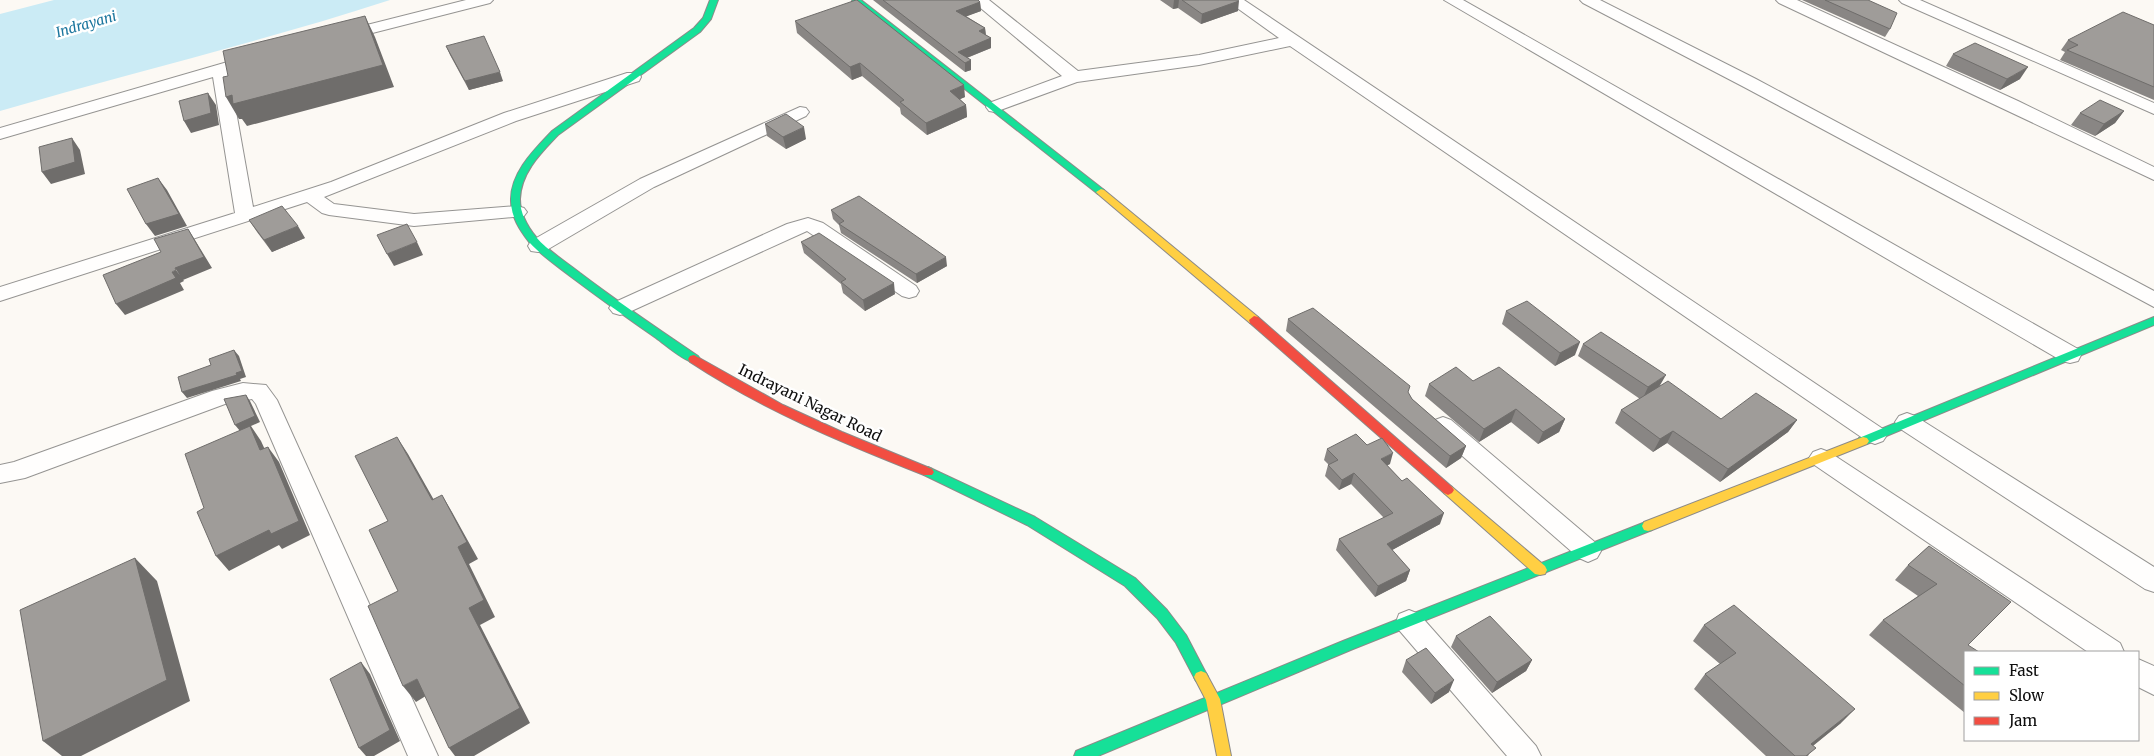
<svg xmlns="http://www.w3.org/2000/svg" width="2154" height="756" font-family="Merriweather,serif">
<rect width="100%" height="100%" fill="#fcf9f4"/>
<path fill="#cbebf5" d="M54 0H390C261 42 130 73 0 111V14Z"/>
<g fill="none" stroke-linecap="round" stroke-linejoin="round">
<defs>
<path id="street" d="M466 0H493L490 3 341 41 333 36 335 33Z
M971 0H989L1078 71 1199 55 1279 38 1226 0H1244L1883 429 1887 435 1883 441 1875 444 1867 441 1290 46 1199 65 1077 82 995 112 989 111 986 107 989 103 1062 76Z
M1444 0H1463L2078 349 2081 355 2078 361 2070 363 2062 361Z
M1580 0H1600L1756 79 2154 291V307L1744 87 1583 3Z
M1776 0H1797L2018 101 2154 167V180L1779 3Z
M1899 0H1920L2154 103V114L1902 3Z
M255 54 261 55 263 59 261 63 229 72 253 207 331 182 504 113 627 73H639L641 77 639 81 516 121 324 197 334 204 414 214 517 206 524 208 527 212 524 216 414 226 329 215 322 213 307 202 0 301V287L235 213 213 77 0 139V128Z
M800 107 806 108 809 112 806 116 654 187 545 251 538 252 531 251 528 246 531 241 640 179Z
M808 218 823 223 916 286 919 291 916 296 909 298 902 296 807 231 627 313 620 315 613 313 609 308 613 303 787 224Z
M243 383 266 385 277 400 438 756H408L256 404 252 399 225 404 25 478 0 483V465L14 462 212 391Z
M1907 413 1915 416 2154 567V592L2145 589 1899 428 1895 422 1899 416Z
M1443 417 1451 420 1597 544 1601 551 1597 558 1588 562 1579 558 1435 432 1431 426 1435 420Z
M1821 449 1829 452 2120 643 2124 652H2088L1813 464 1809 458 1813 452Z
M1409 610 1419 614 1536 746 1541 756H1507L1399 630 1396 622 1399 614Z
M2138 659 2154 666V695L2138 687Z"/>
<path id="fast" d="M710 0H718L711 19 700 32 558 135C541 153 521 172 520 199 520 213 527 226 536 237 548 251 565 261 580 273 618 302 658 329 698 356L700 359 698 362 694 363C681 359 667 346 656 338 627 318 598 297 570 276 556 265 541 255 529 242 520 230 511 217 511 201 510 173 534 150 552 131L694 28 703 18Z
M852 0H861L1104 190V194H1098Z
M2154 317V325L1867 444H1859L1857 441 1859 438Z
M928 467 1035 517 1135 578 1167 610 1186 635 1208 677 1206 681 1201 683 1196 681 1176 643 1157 618 1125 586 1027 525 924 475 922 472 924 469Z
M1648 521 1652 522 1654 526 1652 530 1353 649 1098 756H1074L1076 751 1343 641Z"/>
<path id="slow" d="M1101 189 1104 190 1258 317 1259 320 1258 323H1250L1098 194 1096 192Z
M1863 437 1867 438 1869 441 1867 444 1652 530 1648 531 1644 530 1642 526 1644 522Z
M1448 485 1452 487 1545 566 1547 570 1545 574 1540 575 1535 574 1444 493 1442 490 1444 487Z
M1201 671 1206 673 1220 699 1231 756H1217L1206 700 1194 677 1196 673Z"/>
<path id="jam" d="M1254 316 1258 317 1452 487 1454 490 1452 493 1448 495 1444 493 1250 323 1249 320Z
M694 355 783 405 842 432 932 469 934 472 932 475H924C843 443 763 410 690 362L688 359 690 356Z"/>
</defs>
<use href="#street" stroke="#959492" stroke-width="2"/>
<use href="#fast" stroke="#8c8a88" stroke-width="2"/>
<use href="#slow" stroke="#8c8a88" stroke-width="2"/>
<use href="#jam" stroke="#8c8a88" stroke-width="2"/>
<use href="#street" fill="#fffefd" fill-rule="evenodd"/>
<use href="#fast" fill="#16e098" fill-rule="evenodd"/>
<use href="#slow" fill="#ffcf43" fill-rule="evenodd"/>
<use href="#jam" fill="#f24e42" fill-rule="evenodd"/>
</g>
<path fill="#898684" d="M873 0H978L980 2 981 11 966 16 985 28 986 35 991 38V48L967 58 971 60V70L965 72Z
M1160 0H1237L1238 11 1201 24 1178 8 1173 9Z
M1802 0H1868L1890 29 1885 37Z
M795 21 965 97 960 99 966 105 967 117 927 135 901 114 900 108 862 76 852 80 797 33Z
M2154 25V100L2060 60 2065 52 2061 50 2068 40Z
M446 46 503 81 469 90 450 55Z
M1953 54 2020 79 2000 90 1946 66Z
M2124 111 2115 123 2095 136 2071 125 2080 113Z
M765 124 806 139 786 149 767 136Z
M831 210 947 266 917 283 841 233 839 225 833 219Z
M249 220 305 238 272 252 257 232Z
M801 242 895 294 865 311 843 293 841 284 804 253Z
M1506 311 1575 355 1555 366 1502 324Z
M1288 319 1408 393 1412 399 1466 446 1461 458 1446 468 1286 331Z
M1583 344 1660 386 1721 419 1797 420 1788 432 1720 482 1667 443 1653 452 1615 423 1621 410 1640 399 1578 356Z
M1473 381 1565 419 1559 432 1538 444 1511 422 1479 442 1425 396 1429 384Z
M1367 445 1390 464 1387 465 1440 524 1392 550 1410 570 1406 581 1375 597 1336 550 1339 539 1384 518 1351 484 1339 490 1325 476 1328 465H1329L1324 460 1327 449Z
M1929 546 1968 645 1965 652V713L1869 635 1883 620 1918 596 1895 580 1908 565Z
M1704 625 1841 723 1813 746 1808 756H1766L1694 689 1705 674 1720 664 1693 641Z
M1456 636 1532 660 1526 671 1492 693 1451 647Z
M1406 660 1449 692 1431 704 1402 672Z"/>
<path fill="#6f6d6b" d="M1174 0H1179L1178 8 1173 9Z
M1239 1 1238 11 1201 24 1202 14Z
M980 2 981 11 957 20 956 11Z
M365 16 375 37 394 87 247 126 242 119H239L226 97Z
M985 28 986 38 979 31Z
M991 38V48L961 60 958 52Z
M971 60V70L965 72V63Z
M860 63 862 76 852 80 850 67Z
M2028 67 2020 79 2000 90 2007 79Z
M500 72 503 81 469 90 465 81Z
M964 85 965 97 951 103 950 91Z
M208 93 216 105 219 125 191 133 184 121Z
M966 105 967 117 927 135 926 123Z
M2124 111 2115 123 2095 136 2104 124Z
M804 127 806 139 786 149 783 137Z
M72 138 80 150 85 174 51 184 42 172Z
M158 178 167 190 187 226 155 236 146 224Z
M298 226 305 238 272 252 264 240Z
M188 229 195 240 212 268 183 280 175 268Z
M417 242 423 255 394 266 387 254Z
M946 257 947 266 917 283 916 274Z
M176 270 184 281 180 283 184 290 125 315 116 304Z
M894 283 895 294 865 311 863 300Z
M1580 342 1575 355 1555 366 1560 353Z
M234 350 239 356 246 377 240 379 241 381 187 398 182 392 236 373Z
M1666 375 1659 387 1642 400 1648 387Z
M246 395 250 401 260 422 251 426 261 441 272 465 240 431 235 425Z
M1516 409 1511 422 1479 442 1484 429Z
M1565 419 1559 432 1538 444 1543 432Z
M1797 420 1788 432 1720 482 1728 469Z
M1673 431 1667 443 1653 452 1660 439Z
M397 437 408 454 443 516 432 500Z
M1466 446 1461 458 1446 468 1450 456Z
M268 447 279 462 310 535 282 549 279 545 229 571 216 556Z
M1393 453 1390 464 1378 470 1381 459Z
M1354 473 1351 484 1339 490 1342 480Z
M442 495 452 512 478 559 469 564 495 617 480 625 530 723 474 756H455L449 748 469 608 458 547Z
M1444 513 1440 524 1383 555 1387 544Z
M135 558 157 581 190 701 81 756H62L43 741Z
M1410 570 1406 581 1375 597 1378 586Z
M1532 660 1526 671 1492 693 1497 682Z
M361 662 370 674 400 741 374 756H366L359 748Z
M417 679 429 694 416 702 403 686Z
M1454 680 1449 692 1431 704 1435 693Z
M1855 709 1841 723 1800 756 1811 744Z"/>
<path fill="#9f9c99" stroke="#6f6d6b" d="M856 0H857L964 85 950 91 966 105 926 123 900 102 904 100 860 63 850 67 795 21Z
M883 0H978L980 2 956 11 985 28 979 31 991 38 958 52 971 60 965 63Z
M1182 0H1237L1239 1 1202 14Z
M1825 0H1868L1897 13 1890 29Z
M2123 12 2154 25V87L2067 50 2078 45 2068 40Z
M365 16 383 65 233 104 232 95 226 97 223 77 228 76 223 51Z
M484 36 500 72 465 81 446 46Z
M1975 43 2028 67 2007 79 1953 54Z
M208 93 211 113 184 121 179 101Z
M2100 100 2124 111 2104 124 2080 113Z
M786 114 804 127 783 137 765 124Z
M72 138 75 162 42 172 39 147Z
M158 178 179 214 146 224 127 189Z
M859 196 946 257 916 274 839 224 844 221 831 210Z
M282 206 298 226 264 240 249 220Z
M407 224 417 242 387 254 377 235Z
M188 229 204 257 175 268 176 270 172 272 176 278 116 304 103 275 161 252 154 239Z
M819 233 894 283 863 300 841 282 846 279 801 242Z
M1527 301 1580 342 1560 353 1506 311Z
M1313 308 1410 386 1408 392 1412 399 1466 446 1450 456 1288 319Z
M1601 332 1666 375 1648 387 1583 344Z
M234 350 242 371 236 373 237 375 182 392 178 377 211 365 209 359Z
M1456 367 1473 381 1499 367 1565 419 1543 432 1516 409 1484 429 1429 384Z
M1668 381 1721 419 1756 393 1797 420 1728 469 1673 431 1660 439 1621 410Z
M246 395 255 416 235 425 224 399Z
M250 426 260 450 268 447 299 521 271 534 269 530 216 556 197 512 204 508 185 454Z
M1356 434 1367 445 1382 438 1393 453 1381 459 1402 481 1407 478 1444 513 1387 544 1410 570 1378 586 1339 539 1393 513 1354 473 1342 480 1328 465 1338 460 1327 449Z
M397 437 432 500 442 495 467 542 458 547 484 600 469 608 520 708 449 748 417 679 403 686 368 606 398 591 369 530 388 521 355 456Z
M1929 546 2011 602 1968 645 1979 652H1965V686L1883 620 1937 584 1908 565Z
M135 558 167 680 43 741 20 610Z
M1734 605 1855 709 1811 744 1816 748 1806 756H1795L1705 674 1736 653 1704 625Z
M1490 616 1532 660 1497 682 1456 636Z
M1426 648 1454 680 1435 693 1406 660Z
M361 662 390 730 359 748 330 679Z"/>
<g text-anchor="middle" stroke-width="5" stroke-linejoin="round" paint-order="stroke">
<g font-size="14" font-style="italic" fill="#1a759d" stroke="#fff">
<text transform="translate(86 24) rotate(-16)" y="5">Indrayani</text>
</g>
<g font-size="15" fill="#0e0e0e" stroke="#fff">
<text transform="translate(810 403) rotate(26)" y="5">Indrayani Nagar Road</text>
</g>
</g>
<rect x="1964" y="651" width="175" height="90" fill="#ffffff" stroke="#9f9f9f"/>
<rect x="1974" y="667" width="25" height="8" fill="#16e098" stroke="#9f9f9f"/>
<text x="2009" y="676" font-size="15" fill="#0e0e0e">Fast</text>
<rect x="1974" y="692" width="25" height="8" fill="#ffcf43" stroke="#9f9f9f"/>
<text x="2009" y="701" font-size="15" fill="#0e0e0e">Slow</text>
<rect x="1974" y="717" width="25" height="8" fill="#f24e42" stroke="#9f9f9f"/>
<text x="2009" y="726" font-size="15" fill="#0e0e0e">Jam</text>
</svg>
